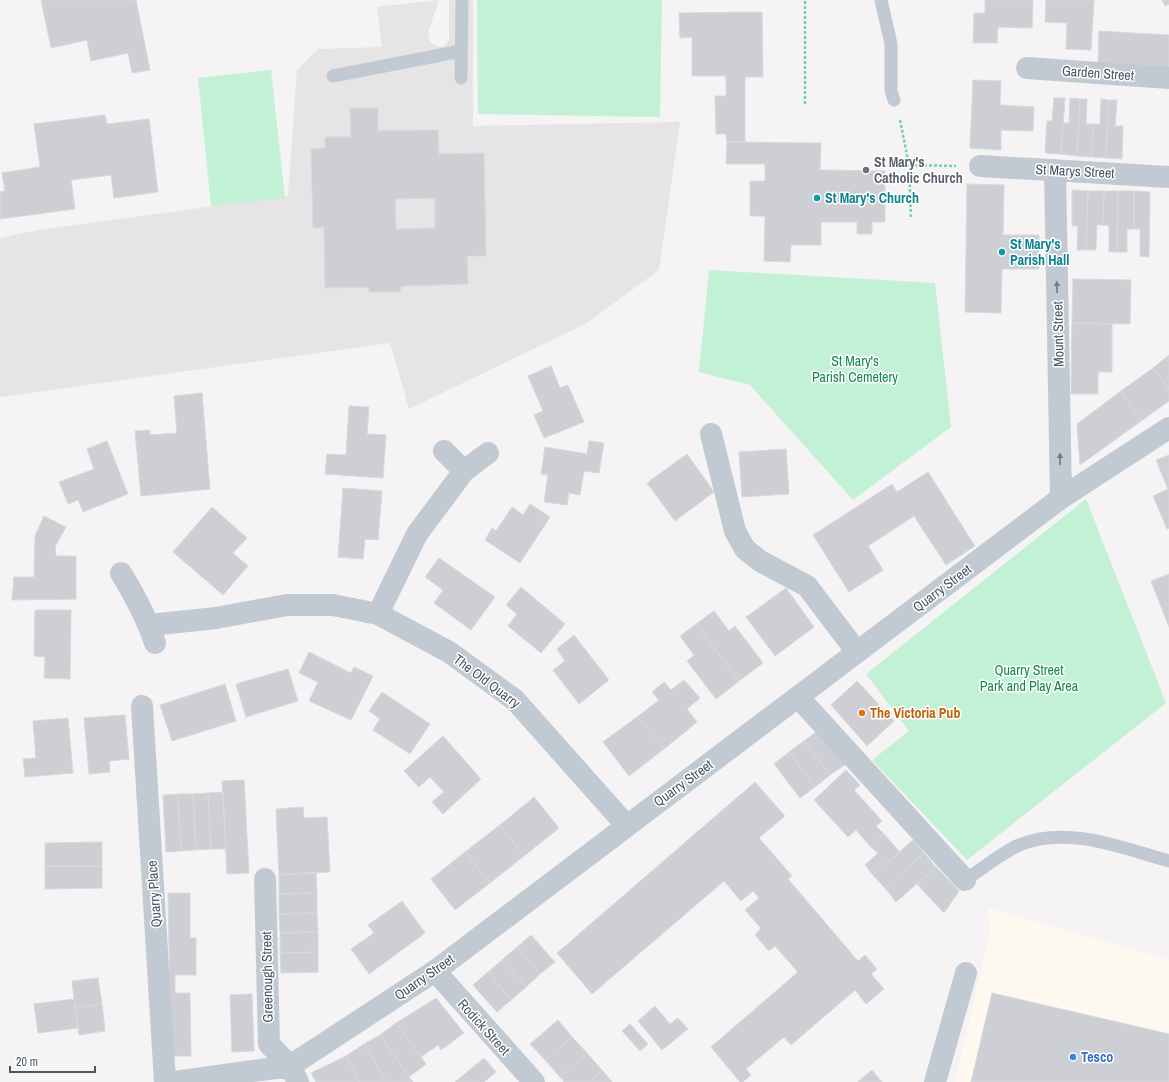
<svg xmlns="http://www.w3.org/2000/svg" width="1169" height="1082" font-family="'Archivo Narrow',sans-serif">
<rect width="100%" height="100%" fill="#f5f3f3"/>
<path fill="#fdf9ef" d="M988 908 1169 960V1082H955L990 931Z"/>
<path fill="#e6e4e5" d="M439 0 428 32 430 42 440 47 445 45 449 39V0H473V126L680 122 659 270 587 323 409 409 390 343 0 397V238L39 230 288 196 297 70 318 49 382 47 377 7Z"/>
<path fill="#c3f1d5" d="M477 0H662L660 117 478 114Z
M271 70 285 198 211 206 198 78Z
M709 270 935 283 951 427 853 500 750 385 699 372Z
M1086 499 1166 703 967 860 872 760 909 731 866 674Z"/>
<path fill="#cdcfd5" stroke="#d7d9de" fill-rule="evenodd" d="M41 0H136L150 70 132 73 128 53 91 61 87 40 51 48Z
M985 0H1033L1032 28 998 27 997 43H973L974 13H985Z
M1046 0H1094L1091 50 1066 49 1067 23 1045 22Z
M1162 0H1169V4L1165 6Z
M762 12 763 77H745V142H727L726 134H716L715 96H726V76H692V37L680 38 679 13Z
M1099 31 1169 35V68L1098 65Z
M973 80 1001 81 1000 105 1034 107 1033 131 1001 130V150L970 148Z
M1054 98H1065L1061 154 1045 153 1047 121H1052Z
M1070 98 1080 99 1077 156 1061 154 1063 123H1069Z
M1080 99H1087L1086 124H1093L1092 157 1077 156Z
M1101 99 1109 100 1106 158 1092 157 1093 124H1100Z
M1109 100H1117L1115 126H1123L1122 159 1106 158Z
M350 108H378V131L438 130 439 154 484 153 486 256H467L468 284 401 286 400 292H369V287L325 288 324 227 313 228 311 149 325 148V137H351ZM435 198V228L396 229 395 199Z
M105 115 107 124 149 119 158 192 114 198 111 175 71 180 75 209 0 219V192L5 191 2 173 40 167 34 124Z
M727 142 821 143 820 170 885 171V222H872V234H857V222H821V245H791L790 262 764 261 765 216H750V181H765V164H726Z
M967 184 1004 185 1003 235H1039V269H1002L1001 313 965 312Z
M1072 190 1088 191 1086 250H1077L1078 226H1072Z
M1088 191H1104L1103 225H1097L1096 250H1086Z
M1104 191H1118L1117 252H1109V226L1103 225Z
M1118 191H1134V229H1127V252H1117Z
M1134 191 1150 192 1149 257 1140 256V229H1134Z
M1073 279 1131 280 1130 324 1072 323Z
M1072 323 1112 324V372H1098V394H1071Z
M1169 355V389L1153 368Z
M551 366 560 388 568 385 584 422 544 438 534 415 543 411 528 376Z
M1153 368 1169 389V401L1141 421 1121 391Z
M1121 391 1141 421 1080 465 1077 424Z
M202 393 210 489 141 496 135 431 150 430V435L177 433 174 396Z
M349 406 369 407 367 434 386 435 383 478 325 474 327 454 346 455Z
M107 441 128 494 83 512 78 500 68 504 59 482 94 469 87 449Z
M589 441 604 443 599 473 584 471 580 495 569 493 567 505 544 502 548 475 541 474 545 447 587 454Z
M786 449 789 494 742 497 739 452Z
M687 454 714 492 675 521 647 483Z
M1169 455V528L1167 529 1153 496 1168 489 1156 460Z
M928 472 975 546 946 565 914 516 868 546 883 570 849 592 813 535 892 484 897 492Z
M343 488 382 491 378 540 365 539 363 559 338 557Z
M530 504 550 517 520 563 485 540 492 528 496 531 512 507 523 515Z
M212 507 247 538 233 553 248 566 223 595 173 552Z
M44 516 66 527 55 547 56 556H76V599L12 600 14 577H34L35 536Z
M439 558 495 597 471 630 434 603 443 590 425 577Z
M1169 574V627L1151 581Z
M521 587 565 624 541 653 508 626 517 614 506 605Z
M786 588 814 627 775 656 746 617Z
M35 610H71L70 679 44 678 45 657 34 656Z
M714 611 729 631 735 626 763 663 739 681 696 624Z
M696 624 739 681 716 699 687 661 694 655 680 636Z
M574 635 609 680 579 704 553 670 565 661 557 649Z
M309 652 351 673 354 667 373 676 351 720 309 701 318 682 299 673Z
M288 669 298 701 246 717 236 684Z
M684 680 700 698 687 709 697 722 664 749 637 717 659 700 652 692 664 682 671 690Z
M857 681 894 721 867 746 831 705Z
M225 684 236 721 172 741 160 705Z
M382 692 430 724 410 754 373 730 380 719 369 711Z
M125 715 129 759 109 761 110 772 89 774 84 718Z
M637 717 664 749 629 776 603 742Z
M68 718 73 773 25 777 23 759 36 758 33 721Z
M820 729 846 764 830 775 804 741Z
M443 736 481 779 443 814 432 802 444 792 430 777 419 787 404 771Z
M804 741 830 775 815 787 789 752Z
M789 752 815 787 800 798 774 764Z
M846 770 860 785 854 790 882 821 876 826 884 834 870 846 856 830 848 837 814 800Z
M244 780 249 873 227 874 222 781Z
M755 782 785 816 759 838 792 876 788 879 858 961 865 955 877 969 871 974 884 989 866 1004 855 990 791 1045 784 1037 746 1069 751 1075 743 1082H740L711 1047 798 972 775 946 769 951 755 935 761 928 745 910 759 898 753 891 741 901 724 881 592 994 557 953Z
M223 792 226 849H211L208 793Z
M208 793 211 849 196 850 193 794Z
M178 794 181 851 166 852 163 795Z
M178 794H193L196 850 181 851Z
M534 797 559 828 524 856 500 825Z
M303 807 304 818 327 817 330 872 279 875 276 809Z
M500 825 524 856 490 883 465 852Z
M884 834 900 852 873 875 865 865 878 853 870 846Z
M913 840 924 853 885 888 873 875Z
M102 842V866H45V843Z
M465 852 490 883 455 910 431 879Z
M924 853 936 867 896 902 885 888Z
M45 866H102V888L45 889Z
M936 867 959 891 944 913 917 884Z
M316 872 317 893 279 894V875Z
M168 893H190V938H196V975H175V993H190L191 1056H171Z
M317 893V913L279 914V894Z
M402 901 425 933 369 974 351 949 374 933 368 925Z
M317 913 318 932 280 933 279 914Z
M318 932V952L280 953V933Z
M531 935 555 962 540 974 517 947Z
M517 947 540 974 526 987 502 960Z
M318 952V972L281 973 280 953Z
M502 960 526 987 511 1000 488 972Z
M488 972 511 1000 497 1012 473 985Z
M98 978 102 1004 75 1008 72 981Z
M992 993 1169 1034V1082H971Z
M252 994 254 1051 232 1052 230 995Z
M436 998 464 1033 441 1050 438 1045 421 1057 396 1023Z
M74 999 78 1028 38 1033 34 1004Z
M102 1004 105 1031 79 1035 75 1008Z
M655 1006 670 1024 678 1018 688 1029 662 1050 638 1021Z
M558 1020 572 1037 545 1060 530 1044Z
M396 1023 426 1064 409 1077 380 1035Z
M630 1024 648 1044 640 1051 622 1031Z
M380 1035 409 1077 413 1082H387L364 1044Z
M572 1037 587 1053 560 1077 545 1060Z
M364 1044 387 1082H360L346 1056Z
M587 1053 602 1070 589 1082H564L560 1077Z
M346 1056 360 1082H316L311 1073Z
M484 1058 496 1072 484 1082H455Z
M602 1070 612 1082H589Z
M872 1070 882 1082H858Z"/>
<g fill="none" stroke-linecap="round" stroke-linejoin="round">
<path stroke="#7ad0a6" stroke-width="2.5" stroke-dasharray="3 2" stroke-linecap="butt" d="M805 104V0
M900 120 909 165 911 218
M909 165 956 166"/>
<path stroke="#c1cad2" stroke-width="13" d="M881 0 891 44V91L894 100
M333 76 461 51
M461 78 462 0
M965 880C981 870 1001 853 1019 845 1068 825 1122 848 1169 861"/>
<path stroke="#c1cad2" stroke-width="22" d="M1027 68 1169 78
M980 166 1169 177
M1055 170 1061 498
M711 434 735 531 745 549 760 561 807 586 857 652
M444 451 464 471
M121 573C135 596 147 618 155 643
M378 614 417 534 464 471 488 453
M150 625 216 618 287 605H333L378 614 449 652 515 700 626 825
M799 698 965 880
M142 706 165 1082
M265 879 269 1044 290 1066 298 1082
M435 971 534 1082
M174 1082 290 1066 435 971 1061 498 1169 428
M935 1082 966 973"/>
</g>
<defs><path id="oneway-solid" d="M-6-.8H1V-3.2L6.5 0L1 3.2V.8H-6Z"/></defs>
<g fill="#6e7983">
<use href="#oneway-solid" transform="translate(1057 287) rotate(-91)"/>
<use href="#oneway-solid" transform="translate(1060 459) rotate(-91)"/>
</g>
<circle fill="#6b7280" stroke="#fff" stroke-width="1.5" cx="866" cy="170" r="4"/>
<g fill="#0f9aa8" stroke="#fff" stroke-width="1.5">
<circle cx="817" cy="198" r="4"/>
<circle cx="1002" cy="252" r="4"/>
</g>
<circle fill="#e8710a" stroke="#fff" stroke-width="1.5" cx="862" cy="713" r="4"/>
<circle fill="#3f7fe0" stroke="#fff" stroke-width="1.5" cx="1073" cy="1057" r="4"/>
<g text-anchor="middle" stroke-width="3" stroke-linejoin="round" paint-order="stroke">
<g font-size="14" fill="#4a5661" stroke="#fff">
<text transform="translate(1098 73) rotate(4)" y="5">Garden Street</text>
<text transform="translate(1075 171) rotate(3)" y="5">St Marys Street</text>
<text transform="translate(1058 334) rotate(-91)" y="5">Mount Street</text>
<text transform="translate(942 588) rotate(-37)" y="5">Quarry Street</text>
<text transform="translate(487 681) rotate(37)" y="5">The Old Quarry</text>
<text transform="translate(683 783) rotate(-36)" y="5">Quarry Street</text>
<text transform="translate(154 894) rotate(-94)" y="5">Quarry Place</text>
<text transform="translate(267 977) rotate(-91)" y="5">Greenough Street</text>
<text transform="translate(424 977) rotate(-35)" y="5">Quarry Street</text>
<text transform="translate(484 1027) rotate(48)" y="5">Rodick Street</text>
</g>
<g font-size="14" font-weight="bold" fill="#5b616d" stroke="#fff" text-anchor="start">
<text x="874" y="167">St Mary's<tspan x="874" dy="16">Catholic Church</tspan></text>
</g>
<g font-size="14" font-weight="bold" fill="#0d838f" stroke="#fff" text-anchor="start">
<text x="825" y="203">St Mary's Church</text>
<text x="1010" y="249">St Mary's<tspan x="1010" dy="16">Parish Hall</tspan></text>
</g>
<g font-size="14" fill="#17864f" stroke="#fff">
<text x="855" y="366">St Mary's<tspan x="855" dy="16">Parish Cemetery</tspan></text>
<text x="1029" y="675">Quarry Street<tspan x="1029" dy="16">Park and Play Area</tspan></text>
</g>
<g font-size="14" font-weight="bold" fill="#c56008" stroke="#fff" text-anchor="start">
<text x="870" y="718">The Victoria Pub</text>
</g>
<g font-size="14" font-weight="bold" fill="#366cbe" stroke="#fff" text-anchor="start">
<text x="1081" y="1062">Tesco</text>
</g>
</g>
<path d="M10 1066v6h85v-6" fill="none" stroke="#4a5661" stroke-width="2"/>
<text x="16" y="1066" font-size="12" fill="#4a5661" stroke="#ffffff" stroke-width="3" paint-order="stroke">20 m</text>
</svg>
